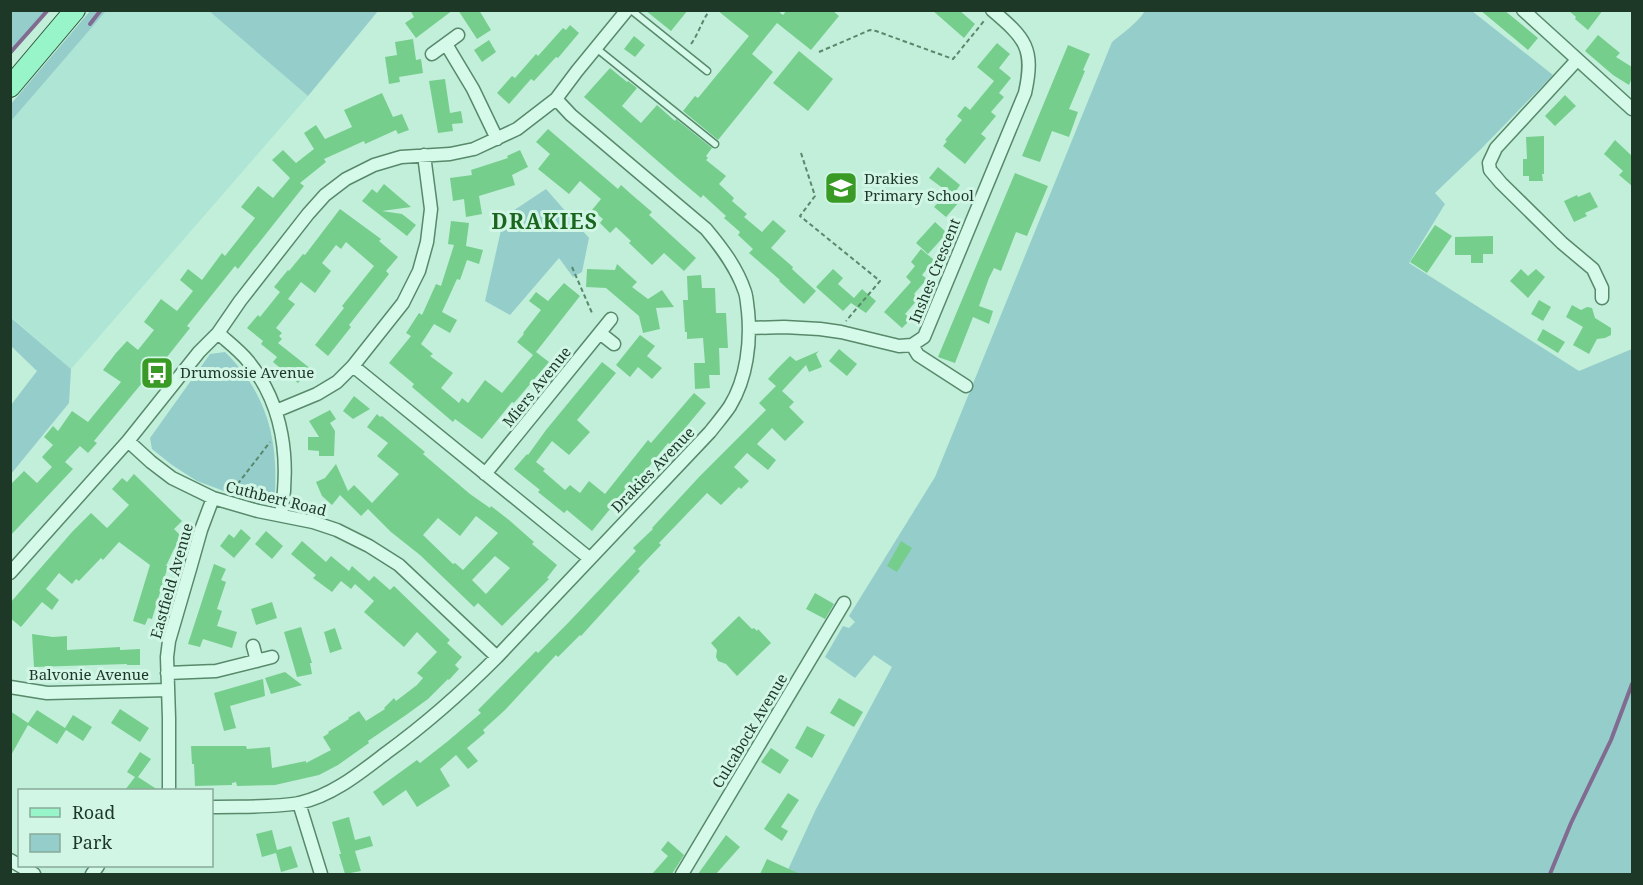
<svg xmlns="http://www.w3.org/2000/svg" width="1643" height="885" font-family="'Noto Serif',serif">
<rect width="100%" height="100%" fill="#c1efda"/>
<path fill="#aee5d4" d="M106 11H209L308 96 71 369 11 317V121Z"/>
<path fill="#95cdcb" d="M13 10 46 11 11 55 10 13Z
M90 11H106L11 121V104Z
M209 11H378L308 96Z
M1145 11H1472L1553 75 1480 150 1435 193 1445 204 1409 263 1579 371 1632 349V874H786L816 809 892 667 874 655 855 678 825 657 843 626 849 628 855 622 849 616 935 477 1112 42C1123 33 1137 23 1145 11Z
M546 189 589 238 582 272 573 277 559 258 510 315 485 301 504 217Z
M10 317 71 369 69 403 11 474V405L37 371 11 346Z
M225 352C265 391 278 436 275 491L274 494 256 501 232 494 197 481 172 465 152 449 150 438 210 354Z"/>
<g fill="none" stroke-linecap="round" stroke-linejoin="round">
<path stroke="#816b90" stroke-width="4" d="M90 24 101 10
M10 53 48 10
M1550 874 1571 823 1611 740 1632 684"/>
</g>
<path fill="#76ce8d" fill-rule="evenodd" d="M410 10H453L416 38 405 23 414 17Z
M458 10H479L491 30 477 39Z
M645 10H688L671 31Z
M717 10H777L783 15 787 10H832L839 16 811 50 777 23 752 54 773 72 718 140 683 111 695 96 698 98 749 36Z
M932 10H959L975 24 964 38Z
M1480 10H1504L1538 38 1528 50Z
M1568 10H1603L1588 30 1575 19 1576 17Z
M570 25 579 33 558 58 556 57 534 81 531 79 509 104 497 93 512 76 515 78 536 54 538 56 563 28 566 30Z
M1598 35 1620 53 1616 57 1632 67V78L1629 85 1613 75 1585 51Z
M634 36 645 45 635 57 624 49Z
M413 39 416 60 421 59 423 73 399 77 400 82 389 84 385 57 397 55 395 42Z
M489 40 496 52 482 62 474 50Z
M997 43 1010 54 999 68 1011 78 999 93 1004 97 991 112 996 116 981 134 986 138 965 164 943 146 947 141 945 140 962 120 957 116 965 106 970 110 994 81 977 67Z
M1068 45 1090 54 1083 70 1085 71 1069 109 1078 112 1069 137 1052 131 1040 162 1022 156Z
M799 51 833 79 808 111 773 83Z
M610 68 627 82 628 81 637 88 622 106 641 123 657 105 675 121 676 119 712 148 706 156 708 158 706 160 726 176 719 184 734 198 732 201 747 214 744 217 762 232 773 220 786 231 771 248 793 267 792 269 816 291 804 304 779 281 780 280 749 253 753 249 738 235 740 232 724 218 726 216 703 195 701 198 676 177 584 97Z
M445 79 450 113 461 111 463 123 452 124 453 131 438 133 429 81Z
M382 93 393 117 402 114 409 130 398 134 396 130 365 144 364 141 324 159 326 162 300 183 304 186 238 269 235 266 187 326 190 328 152 376 145 385 142 383 94 441 97 443 88 453 80 446 65 462 73 469 10 536V485L24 471 37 483 52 467 42 457 53 445 44 437 53 426 58 431 72 411 88 422 101 406 121 382 103 370 116 353 127 341 138 350 154 330 144 322 161 299 177 311 193 291 180 280 188 269 202 280 222 253 225 256 255 218 241 207 258 186 273 198 290 178 272 160 283 150 296 163 314 149 304 133 316 125 325 139 352 127 344 110Z
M1565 95 1576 106 1555 126 1545 116Z
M548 129 618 189 621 185 631 194 652 212 649 215 696 258 684 271 664 253 652 265 629 243 631 241 616 227 610 233 600 223 603 219 592 210 601 199 580 181 569 194 538 169 550 154 536 142Z
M1544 136V174H1542L1543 181H1529V176H1523V159H1527L1526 137Z
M1615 140 1632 156V186L1619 175 1623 171 1604 154Z
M520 150 528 167 512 175 515 185 479 196 482 214 466 217 464 199 453 201 450 178 472 175 471 170 508 158 507 156Z
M938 167 960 185 953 195 960 201 946 217 934 207 948 192 929 178Z
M1015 173 1048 186 1027 236 1016 232 1001 271 994 268 989 278 979 306 993 311 989 324 973 317 955 363 938 357Z
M384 184 411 207 382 211 402 214 416 225 407 236 362 201 372 189 377 193Z
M1590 192 1598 207 1585 213 1587 216 1574 222 1564 201 1577 195 1578 197Z
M340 209 381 239 379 241 398 257 386 271 389 274 349 325 351 327 328 356 315 345 344 308 342 306 374 266 346 242 341 249 336 245 322 263 331 271 315 293 301 282 288 299 295 304 276 328 282 333 279 336 282 339 278 343 311 369 298 383 273 362 277 357 261 344 263 341 247 328 258 315 260 317 280 292 274 287 288 270 289 271 303 254 305 255Z
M451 221 469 223 466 246 483 250 479 264 467 260 460 280 457 279 442 312 457 320 450 333 434 324 421 344 433 354 430 356 453 373 441 388 459 403 462 398 468 403 485 380 502 393 533 355 517 342 524 334 523 333 541 310 529 301 536 292 548 301 564 283 580 296 536 352 549 362 514 403 512 402 504 412 482 439 455 419 453 422 412 387 414 384 389 363 411 336 406 333 419 313 422 315 436 284 441 286 454 245 448 244Z
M935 222 947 233 928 254 916 243Z
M1435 225 1452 236 1427 273 1410 262Z
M1493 236V254H1483V263H1471V255H1455V237Z
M921 249 934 260 922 275 927 279 914 294 919 298 905 314 911 319 902 328 884 312 911 282 906 277 915 266 911 262Z
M617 264 637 282 632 287 648 299 662 290 674 307 656 308 660 329 643 333 639 316 606 288 586 287 587 269 615 270Z
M833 269 843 278 838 284 854 298 862 289 876 301 866 313 851 303 843 311 816 287Z
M1521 269 1528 276 1536 269 1545 277 1528 298 1510 281Z
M701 275 702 288H715L716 313H726L728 348H719L720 375H709L710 388 695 389 694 363H705L703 338 687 339V332H685L683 300H688L687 276Z
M1539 300 1551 307 1543 321 1531 314Z
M1572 305 1581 310 1587 307 1592 308 1595 318 1611 328V335L1605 338 1597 339 1589 354 1573 345 1583 327 1566 317Z
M1543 329 1565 342 1558 353 1537 340Z
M640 335 655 346 647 356 662 368 652 379 638 367 630 377 616 365Z
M839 349 857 364 847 376 829 361Z
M819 351 816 354 822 367 809 372 806 365 782 391 794 402 789 407 804 422 785 441 772 428 757 444 776 460 768 470 747 453 734 467 749 481 741 489 739 487 721 505 707 493 659 543 661 545 638 569 640 571 581 636 580 635 558 657 556 655 505 710 483 730 485 733 467 748 478 761 468 769 456 755 440 769 450 786 417 807 406 790 383 806 373 792 417 760 420 763 448 741 481 713 478 710 536 651 538 653 568 623 636 551 633 548 653 529 652 528 699 477 766 410 759 403 776 386 768 379 777 369 790 356 796 361Z
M602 362 616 373 577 420 590 432 569 455 552 441 536 462 545 469 543 471 565 490 570 485 580 493 589 481 605 494 648 440 651 443 694 393 706 403 671 445 668 443 618 505 615 503 592 531 567 510 564 513 538 492 540 490 514 469 527 454 528 455 546 430Z
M354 396 370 409 353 419 343 411Z
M330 410 336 419 330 423 335 431 334 456H319V451L308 450V437H319L309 421Z
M377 414 380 417 382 416 425 452 423 454 470 494 490 508 491 506 509 520 534 542 532 544 557 565 547 578 549 579 502 626 478 603 474 607 420 555 391 532 368 509 361 516 340 495 332 505 322 496 316 482 325 478 336 464 348 491 354 485 372 503 399 474 377 456 388 443 367 427ZM476 516 498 533 463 570 455 563 453 564 423 535 438 518 460 536ZM495 556 510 568 486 594 472 580Z
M134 474 182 521 174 529 182 537 178 541 180 543 174 549 166 566H168L152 619 148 618 145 625 133 621 150 565 119 542 103 560 101 558 79 581 76 579 72 584 59 573 46 589 59 600 52 610 42 602 21 627 10 618V603L72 532 91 513 107 528 112 523 129 505 112 489 122 478 127 482Z
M241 529 251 538 234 558 220 546 229 534 234 538Z
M266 531 283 546 272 559 255 544Z
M302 541 326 562 331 556 349 571 352 566 369 581 374 576 390 590 394 586 450 640 447 643 462 657 455 665 459 669 449 680 448 679 428 699 406 715 368 741 369 743 338 765 319 775 275 785 237 786 236 782 232 783V785L195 786 194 764H192L191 746H246L247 749 270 747 272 768 306 761V763L331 750 323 737 329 733 328 732 349 719 348 718 359 711 366 721 385 709 384 708 394 698 396 701 417 685 423 678 417 673 437 652 417 632 404 647 364 612 374 601 355 584 351 589 341 581 332 592 313 578 316 575 291 554Z
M901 541 912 548 897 572 887 566Z
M214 564 226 569 221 580 226 582 217 609 222 611 217 626 237 632 232 648 203 639 200 647 188 644Z
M815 593 834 604 825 619 806 609Z
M272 602 277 618 256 625 251 609Z
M739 616 752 629 754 628 757 631 758 629 771 643 737 676 726 664 718 661 716 657 717 650 711 643Z
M301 627 312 663H310L312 674 297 677 284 632Z
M335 628 342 649 330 653 324 632Z
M32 634 53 637 67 636V650L120 647V650L140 649V665H127V664L34 667Z
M285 672 302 685 271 694 265 678Z
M263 679 265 696 230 706 236 728 224 731 214 693Z
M839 698 863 712 854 727 830 713Z
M120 709 149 728 140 742 111 723Z
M37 710 65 728 73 715 92 727 83 741 66 730 57 744 28 725 10 757V711L28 723Z
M807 726 825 735 812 758 795 748Z
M771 748 789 760 780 774 761 762Z
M140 752 151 759 138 777 158 790H125L135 777 127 772Z
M788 793 799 800 781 827 788 831 782 841 764 829Z
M349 817 355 840 370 836 373 846 355 851 361 871 345 874 339 854H341L332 822Z
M272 830 277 850 291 846 298 867 281 872 276 853 262 857 256 834Z
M726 835 740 847 716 874H698Z
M668 841 684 855 672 874H652L668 856 661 850Z
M767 859 800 874H760Z"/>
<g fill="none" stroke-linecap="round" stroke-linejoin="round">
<defs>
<path id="service" d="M631 10 707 71
M596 48 715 144"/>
<path id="minor" d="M1523 10 1632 109
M446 44 473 89 497 139
M432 54 458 35
M1577 60 1496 148 1489 163 1490 170 1501 183 1562 243 1593 269 1602 288V298
M750 328 784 327 820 329 841 332 899 346 912 345 924 337 1025 93C1035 48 1025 38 992 10
M218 333C228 342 240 351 248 361 284 405 290 461 281 515
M600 333 614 344
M912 345 918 355 966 386
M353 366 589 558
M276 411 317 394 337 382 353 366 403 303 419 271 427 242 431 209 424 155
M128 441 151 462 172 478 213 498 258 511 313 522 337 530 369 546 399 565 497 657
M485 474 611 319
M10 573 128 441 199 352 218 333 240 301 308 214 325 195 346 179 374 165 401 157 450 154 474 149 517 129 556 99 577 71 627 10
M253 646 257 661
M167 673 216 671 272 657
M10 687 47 693 168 690
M169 790V718L167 657 169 641 190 569 201 530 213 498
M299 803 321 874
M212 807C239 806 272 808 299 803 332 796 360 773 386 753 426 724 462 692 497 657L710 432C717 423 724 415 730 406 747 378 751 342 748 311 747 305 747 298 745 292 737 268 722 248 706 229L571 115 556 99
M10 860 34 874
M92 874 98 866
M682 874 844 603"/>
<path id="primary" d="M10 87 75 10"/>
</defs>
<use href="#service" stroke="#58896b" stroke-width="9"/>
<use href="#minor" stroke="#58896b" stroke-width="15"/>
<use href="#primary" stroke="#2d573a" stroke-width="22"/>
<path stroke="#58896b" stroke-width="2" stroke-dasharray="4.5 3" stroke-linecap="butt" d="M691 44C699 33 701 22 710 10
M819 52 870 30 876 31 953 59 984 21
M801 153 815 196 800 216 880 281 846 321
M572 267 592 313
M233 490 270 442"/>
<use href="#service" stroke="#d5fae9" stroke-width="6"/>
<use href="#minor" stroke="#d5fae9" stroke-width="12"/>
<use href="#primary" stroke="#98f4c9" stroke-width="20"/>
</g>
<defs>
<symbol id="school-square" viewBox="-11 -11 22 22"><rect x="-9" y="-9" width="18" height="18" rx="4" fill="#399a26" stroke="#d1f6e6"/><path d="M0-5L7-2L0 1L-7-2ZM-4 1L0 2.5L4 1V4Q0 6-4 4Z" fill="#fff"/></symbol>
<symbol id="bus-square" viewBox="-11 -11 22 22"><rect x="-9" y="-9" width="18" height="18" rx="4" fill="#399a26" stroke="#d1f6e6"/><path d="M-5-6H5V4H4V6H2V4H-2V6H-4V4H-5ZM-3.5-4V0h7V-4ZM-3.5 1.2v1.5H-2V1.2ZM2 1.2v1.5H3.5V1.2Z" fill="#fff"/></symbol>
</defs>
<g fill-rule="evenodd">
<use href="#school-square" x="822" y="169" width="38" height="38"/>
<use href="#bus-square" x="138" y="354" width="38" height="38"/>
</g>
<g text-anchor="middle" stroke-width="6" stroke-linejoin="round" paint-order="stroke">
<g font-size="15" fill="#1d3826" stroke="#d1f6e6" text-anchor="start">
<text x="864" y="184">Drakies<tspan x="864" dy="17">Primary School</tspan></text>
<text x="180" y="378">Drumossie Avenue</text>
</g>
<g font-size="15" fill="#1d3826" stroke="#d1f6e6">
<text transform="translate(935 271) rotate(-68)" y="5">Inshes Crescent</text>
<text transform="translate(537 387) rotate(-51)" y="5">Miers Avenue</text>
<text transform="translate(653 470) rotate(-46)" y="5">Drakies Avenue</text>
<text transform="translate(276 499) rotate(14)" y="5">Cuthbert Road</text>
<text transform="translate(172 581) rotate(-74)" y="5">Eastfield Avenue</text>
<text x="89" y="680">Balvonie Avenue</text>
<text transform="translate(750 731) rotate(-59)" y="5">Culcabock Avenue</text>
</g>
<g font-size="21" font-weight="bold" letter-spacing="1.5" fill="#1b661f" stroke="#d1f6e6">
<text x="545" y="229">DRAKIES</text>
</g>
</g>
<rect width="1643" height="885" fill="none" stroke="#1d3826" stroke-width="24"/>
<rect x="18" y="789" width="195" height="78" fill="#d1f6e6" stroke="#89aa99" stroke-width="1.5"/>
<rect x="30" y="808" width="30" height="9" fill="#98f4c9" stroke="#89aa99" stroke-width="1.5"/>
<text x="72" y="819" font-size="18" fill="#1d3826">Road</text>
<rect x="30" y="834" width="30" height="18" fill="#95cdcb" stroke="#89aa99" stroke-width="1.5"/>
<text x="72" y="849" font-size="18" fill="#1d3826">Park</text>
</svg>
